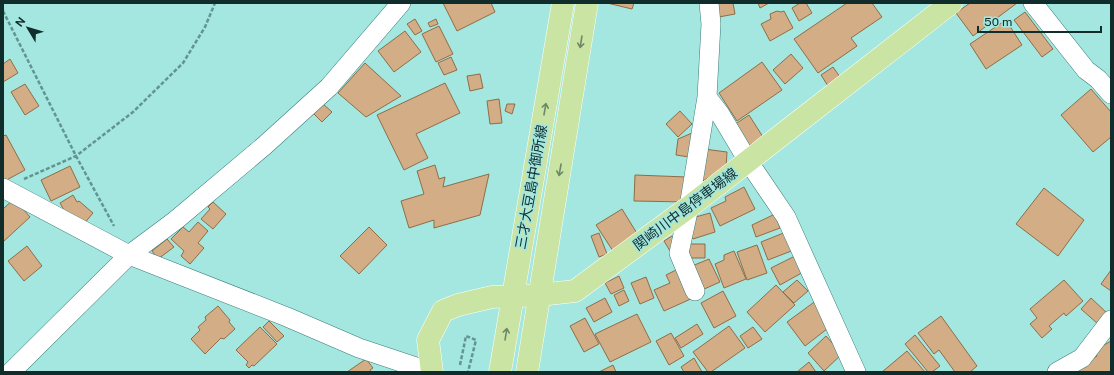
<svg xmlns="http://www.w3.org/2000/svg" width="1114" height="375" font-family="'Public Sans','Noto Sans JP',sans-serif">
<rect width="100%" height="100%" fill="#a3e7e0"/>
<path fill="#d2ad85" stroke="#8f6d47" d="M443 3H491L495 12 457 31Z
M607 3H634L632 9Z
M717 3H733L735 14 719 17Z
M758 3H769L760 8Z
M800 3H806L812 13 799 21 792 8Z
M847 3H872L882 17 851 38 857 46 818 73 794 39Z
M970 3H1017L973 36 956 13Z
M777 11 781 12 784 11 793 28 770 41 761 24 771 19 770 14Z
M1025 12 1053 49 1042 57 1014 20Z
M415 19 422 31 415 35 407 24Z
M436 19 438 24 430 27 428 23Z
M1006 20 1022 45 986 69 970 44Z
M439 26 453 54 436 62 422 34Z
M405 31 421 52 394 72 378 51Z
M791 54 803 68 785 84 773 70Z
M451 57 457 70 444 75 438 63Z
M10 59 18 73 3 82V64Z
M762 62 782 90 737 121 719 93Z
M365 63 401 96 366 117 338 93Z
M833 67 840 77 828 86 821 75Z
M480 74 483 88 470 91 467 76Z
M445 83 460 113 416 134 428 158 404 170 377 115Z
M25 84 39 106 25 115 11 92Z
M1091 89 1111 112V137L1093 152 1061 115Z
M499 99 502 123 490 124 487 101Z
M322 103 332 112 322 122 313 113Z
M507 104H515L512 114 505 111Z
M680 111 692 124 678 137 666 124Z
M749 115 763 137 747 147 734 125Z
M692 133 689 157 676 155 678 139Z
M6 135 25 170 3 182V136Z
M704 149 727 152 726 167 701 182Z
M435 165 439 179 445 177 443 187 489 174 480 215 434 228V220L409 228 401 201 424 194 417 171Z
M70 166 80 187 51 201 41 180Z
M635 175 687 177 686 202 634 201Z
M744 187 755 209 720 226 711 208 726 201 725 197Z
M1044 188 1084 220 1058 256 1016 224Z
M73 195 77 202 79 201 93 213 83 225 66 214 60 203Z
M14 199 30 217 3 242V209Z
M213 202 226 214 213 229 201 219 210 209 208 207Z
M622 209 638 235 613 251 596 225Z
M710 213 715 232 693 239 689 232 692 218Z
M775 214 780 228 756 237 752 225Z
M198 222 208 231 198 243 204 248 190 264 181 256 184 251 171 239 183 227 189 232Z
M369 227 387 245 359 274 340 256Z
M786 232 794 250 768 260 761 242Z
M599 233 607 254 599 257 591 236Z
M672 236 679 246 670 251 664 241Z
M167 239 174 247 158 259 152 251Z
M688 244H705V258H688Z
M757 245 767 273 747 280 737 252Z
M27 246 42 266 24 281 8 261Z
M734 251 746 279 724 288 715 264 724 260V255Z
M799 254 807 270 780 285 771 268Z
M709 259 720 282 702 290 692 266Z
M680 268 693 298 664 311 654 290 670 283 666 275Z
M1111 270V291L1101 284Z
M619 276 624 288 611 294 605 283Z
M646 277 654 298 640 304 631 283Z
M797 280 808 291 794 303 783 292Z
M1064 280 1083 301 1066 316 1064 313 1049 326 1052 329 1042 338 1030 324 1037 318 1030 309Z
M776 285 795 305 765 332 747 312Z
M624 290 629 301 619 306 614 295Z
M723 291 736 316 714 328 701 303Z
M605 298 612 312 594 322 586 308Z
M1091 298 1107 313 1098 324 1081 309Z
M817 300 827 329 805 346 787 322Z
M218 306 230 320 229 322 235 329 224 339 221 338 205 354 191 339 200 330 198 327 206 320 205 317Z
M637 314 651 342 610 362 595 334Z
M941 316 977 366 970 372H955L939 350 934 354 918 333Z
M585 318 599 344 584 352 570 326Z
M269 321 284 336 277 342 263 327Z
M697 324 703 334 681 348 675 338Z
M729 326 745 348 711 372H708L693 352Z
M260 327 277 344 254 366 252 365 249 368 246 365 248 362 236 350Z
M753 327 762 339 748 348 740 336Z
M671 333 684 356 669 365 656 341Z
M915 335 940 366 932 372H928L905 344Z
M826 336 842 354 824 371 808 353Z
M1111 341V372H1076L1075 370 1097 356 1094 351Z
M907 351 925 372H882Z
M694 358 702 372H684L681 367Z
M366 359 373 368 370 370 371 372H347Z
M809 362 816 372H797Z
M613 365 616 372H599Z"/>
<g fill="none" stroke-linecap="round" stroke-linejoin="round">
<defs>
<path id="minor" d="M709 3 711 24 707 97 720 114 748 161 786 217 856 372
M1033 3 1086 70 1098 79 1111 94
M3 188 129 255 287 317 359 348 431 372
M695 291 679 253 689 207 707 97
M11 372 129 255 176 220 264 146 329 87 401 3
M1057 372 1082 358 1111 320"/>
<path id="major" d="M432 372 428 340 443 311 458 305 492 297 539 295 575 291 689 207 951 3
M500 372 563 3
M527 372 587 3"/>
</defs>
<use href="#minor" stroke="#397c77" stroke-width="20"/>
<use href="#major" stroke="#fff" stroke-width="23"/>
<path stroke="#639590" stroke-width="2.5" stroke-dasharray="4 2" stroke-linecap="butt" d="M3 11 76 156 114 226
M24 179 76 156 133 112 183 63 205 27 215 3
M460 365 466 336 476 340 468 372"/>
<use href="#minor" stroke="#fff" stroke-width="19"/>
<use href="#major" stroke="#c9e4a3" stroke-width="22"/>
</g>
<defs><path id="oneway-shaft" d="M-6 0H5M1.5-3L5.5 0L1.5 3" fill="none" stroke-width="1.6" stroke-linecap="round" stroke-linejoin="round"/></defs>
<g stroke="#6d8867">
<use href="#oneway-shaft" transform="translate(581 42) rotate(99)"/>
<use href="#oneway-shaft" transform="translate(545 109) rotate(-80)"/>
<use href="#oneway-shaft" transform="translate(560 170) rotate(100)"/>
<use href="#oneway-shaft" transform="translate(506 334) rotate(-81)"/>
</g>
<g text-anchor="middle" stroke-width="3.5" stroke-linejoin="round" paint-order="stroke">
<g font-size="14" fill="#112d2b" stroke="#a3e7e0">
<text transform="translate(531 187) rotate(-80)" y="5">三才大豆島中御所線</text>
<text transform="translate(685 209) rotate(-37)" y="5">関崎川中島停車場線</text>
</g>
</g>
<rect width="1114" height="375" fill="none" stroke="#112d2b" stroke-width="8"/>
<g transform="translate(28 28) rotate(308)" stroke="#a3e7e0" stroke-width="3" paint-order="stroke">
<path d="M0-3L7 15L0 10L-7 15Z" fill="#112d2b"/>
<text y="-6" font-size="11" font-weight="bold" text-anchor="middle" fill="#112d2b">N</text>
</g>
<path d="M978 26v6h123v-6" fill="none" stroke="#112d2b" stroke-width="2"/>
<text x="984" y="26" font-size="12" fill="#112d2b" stroke="#a3e7e0" stroke-width="3" paint-order="stroke">50 m</text>
</svg>
